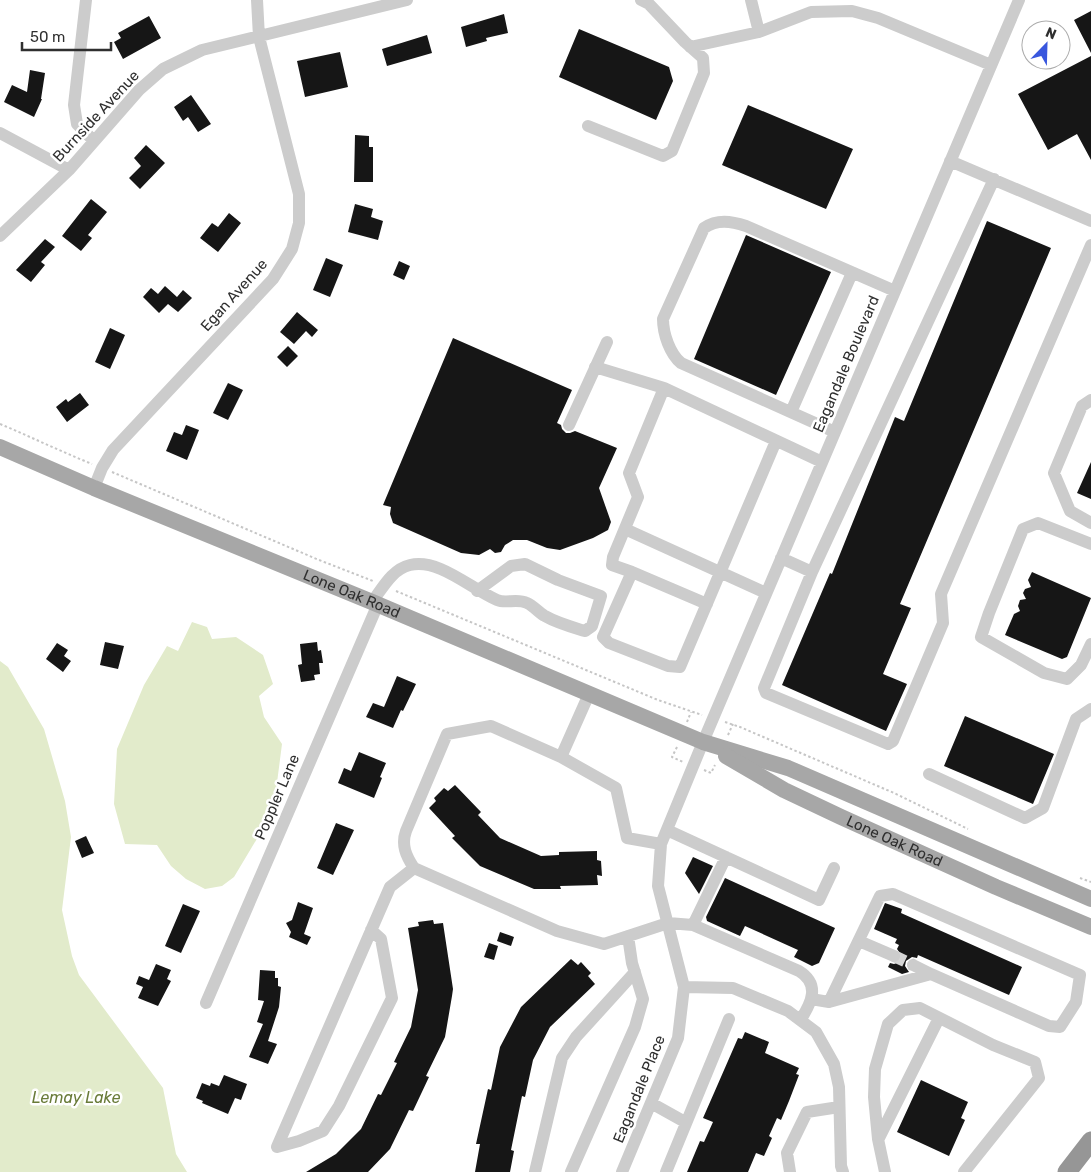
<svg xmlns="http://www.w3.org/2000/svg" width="1091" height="1172" font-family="Rubik,sans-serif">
<rect width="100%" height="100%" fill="#fff"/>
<path fill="#e2ebcb" d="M192 622 207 627 212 639 236 637 263 655 273 684 259 696 264 717 282 744 274 806 261 832 234 877 222 886 205 889 186 879 171 866 157 845 125 844 114 804 117 749 144 685 167 646 178 651Z
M0 661 8 667 44 729 65 801 71 837 62 910 72 956 79 975 163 1088 176 1154 187 1172H0Z"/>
<path fill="#161616" d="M1091 11V53L1074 20Z
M504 14 508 33 486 38 487 41 466 47 461 27Z
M149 16 161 38 123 59 114 42 121 38 118 33Z
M579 29 669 67 673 81 656 120 559 77Z
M427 35 432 53 387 66 382 49Z
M340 52 348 87 305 97 297 61Z
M1091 56V160L1077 134 1048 150 1018 94Z
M30 70 45 73 41 99H42L34 117 4 102 12 85 27 92Z
M191 95 211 124 198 132 188 117 183 121 174 107Z
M748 105 853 149 826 209 722 165Z
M355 135 369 136V147H373V182H354Z
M146 145 165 163 140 189 129 178 141 166 134 158Z
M91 199 107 212 88 235 92 238 81 251 62 236Z
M355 204 373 209 371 217 383 221 378 240 348 232Z
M229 213 241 223 218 252 200 238 212 223 218 227Z
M987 221 1051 248 900 604 911 608 883 674 907 684 886 731 782 685 830 573 832 574 895 417 904 421Z
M746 235 831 272 776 395 694 359Z
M45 239 55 247 41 262 45 265 31 282 16 270Z
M326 258 343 265 330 297 313 290Z
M399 261 410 266 404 280 393 275Z
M165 286 177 297 183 290 192 298 178 312 168 304 159 313 143 297 151 288 158 294Z
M297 312 318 330 312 337 306 331 294 344 280 332Z
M110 328 125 335 110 369 95 362Z
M453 338 572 390 557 423 561 425 562 429 566 433H570L575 431 617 448 599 488 611 522 608 530 593 538 560 550 547 548 527 540H513L505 545 501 552 495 553 490 549 479 555 461 553 393 523 390 514 391 507 383 505Z
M288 346 298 356 287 367 277 357Z
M228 383 243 390 228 420 213 413Z
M80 393 89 405 67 422 56 407 66 399 68 402Z
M186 425 199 430 187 460 166 451 174 432 182 435Z
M1091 462V499L1077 493Z
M1032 572 1091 598 1067 657 1062 659 1005 635 1014 614 1020 611 1018 606 1020 600 1026 599 1023 593 1025 589 1031 587 1028 580Z
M105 642 124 646 118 669 100 665Z
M317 642 318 651 321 650 323 663H319L320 674 314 675 315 680 301 682 298 665 302 664 300 644Z
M57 643 68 650 64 656 71 661 63 672 46 659Z
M397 676 416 684 403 711 401 710 393 728 366 717 373 703 384 707Z
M965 716 1054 754 1033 804 944 766Z
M359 752 386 763 380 777 382 778 374 798 338 783 344 768 351 771Z
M455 785 481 812 478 815 500 838 541 856 559 855V852L597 851V860L601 861 602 876 597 875 598 885 560 886 561 889H534L480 866 452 838 455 836 429 808 436 801 434 798 444 788 448 791Z
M336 823 354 830 333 875 317 868Z
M86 836 94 853 82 858 75 841Z
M693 857 713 866 699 894 685 873Z
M725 878 835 928 819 963 812 966 794 957 798 950 745 926 740 936 707 921 706 917Z
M298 902 313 908 304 934 311 937 307 945 289 937 291 932 286 923 292 920Z
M885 903 902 909 901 913 1022 967 1009 995 918 955 917 958 912 957 906 961 905 966 909 972 902 974 888 967 890 963 894 964 899 962 902 956 897 949 899 945 895 943 897 939 874 929Z
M183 904 200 911 181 953 165 946Z
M433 920 434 924 443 923 453 989 452 996 445 1037 426 1076 429 1077 413 1111 409 1110 390 1149 368 1172H306L336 1154 361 1129 378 1094 381 1095 397 1063 394 1062 411 1027 418 990 408 928 419 926 418 922Z
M500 932 514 937 511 946 497 941Z
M489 943 498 946 494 960 484 957Z
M571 959 578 965 581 962 591 973 588 976 595 984 550 1027 533 1060 525 1097 522 1096 511 1150 514 1151 510 1172H475L480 1144H476L488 1089 491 1090 500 1047 521 1007Z
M156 964 171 970 167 979 171 981 158 1006 138 998 143 987 136 984 139 976 149 980Z
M260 970 275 971V978H278V986L281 987 279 1007 268 1041 277 1044 268 1064 249 1057 263 1024 257 1022 264 1001 258 1000Z
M745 1032 769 1042 765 1053 799 1068 796 1074 799 1075 789 1101 781 1120 777 1118 769 1136 772 1138 764 1156 756 1153 748 1172H687L700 1141 704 1142 713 1122 703 1118 714 1093 738 1038 742 1039Z
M224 1075 247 1084 241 1100 235 1098 228 1114 202 1103 203 1101 196 1098 202 1083 210 1086 211 1083 219 1086Z
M921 1080 968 1102 961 1118 965 1120 949 1156 897 1132Z"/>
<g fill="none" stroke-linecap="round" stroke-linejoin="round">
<path stroke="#d5d5d5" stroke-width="12" stroke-dasharray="12 6" stroke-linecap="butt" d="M894 956 913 965"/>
<path stroke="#c6c6c6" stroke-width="2" stroke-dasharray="2.5 2.5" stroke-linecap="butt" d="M0 424C31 437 60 451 92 464
M112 472 319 560 373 581
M396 591 658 700 702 715
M687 722 691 712
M725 722 740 727 894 793 968 829
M728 735 733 724
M677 747 672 757 683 762
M704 770 711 773 715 765
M1080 878 1091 882"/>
<path stroke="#ccc" stroke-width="12" d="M86 0 74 105 77 124 94 141
M751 0 759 32
M690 47 759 32 811 12 852 11 878 18 991 65
M588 126 663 156 672 151 704 73 703 58 685 42 649 4 641 0
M0 133 69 170
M950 161 1091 221
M994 179 812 572 764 688 766 693 888 744 893 741 943 623 941 594 1091 245
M0 236 69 170 139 90 163 69 202 50 407 0
M595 367 664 388 822 462
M664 388 629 473 638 497 613 557 612 565 632 572 707 604
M1091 400 1082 406 1054 473 1070 511 1091 523
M791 412 852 273
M569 425 607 342
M835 432 681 363C670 354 663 334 663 319L704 228C717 219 731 221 746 226L895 291
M94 488 102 468 113 450 273 279 292 249 299 223V194L259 37 257 0
M625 529 766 593
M1091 544 1038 523 1023 529 989 613 981 637 1044 673 1067 679 1081 665 1091 644
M781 558 812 572
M632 572 603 637 609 643 668 666 680 667 776 441
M372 602C382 589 392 569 410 565 439 558 471 589 497 600 506 604 517 598 527 603 534 606 539 613 545 616 557 623 572 627 585 631L592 626 601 596 558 580 525 564 511 566 477 591
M561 757 589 694
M929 774 1025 818 1043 808 1076 719 1091 709
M667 830 819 900 834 868
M661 844 627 838 616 788 561 757 491 726 447 734 406 831C401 845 406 856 414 868L557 931 604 944 668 923 693 925 799 971C820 984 812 1002 801 1019
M693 925 726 857
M371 930 381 939 392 998 339 1106 323 1131 299 1141 277 1147 390 887 414 868
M859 941 894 956
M913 965 931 974
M684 987 658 886 661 844 703 742 1019 0
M811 999 829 1002 931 974 1049 1026 1060 1027 1076 1002 1080 975 893 894 880 896 829 1002
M206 1003 378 604
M651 1103 685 1122
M879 1138 939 1018
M535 1172 562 1058 576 1037 635 972
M571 1172 635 1027 643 999 632 963 628 936
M622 1172 678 1038 684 987 733 988 788 1011 816 1032 834 1064 839 1087 841 1166 843 1172
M666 1172 729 1019
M790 1172 787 1153 807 1112 839 1107
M885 1172 878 1139 874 1097 875 1069 888 1024 903 1010 920 1008 993 1045 1035 1062 1039 1078 964 1172"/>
<g stroke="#a7a7a7" stroke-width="16">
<path id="s1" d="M0 447 94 488 372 602 703 742 788 768 1091 899"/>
<path id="s2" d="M726 756 784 790 841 817 996 887 1091 927"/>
</g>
<path stroke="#969696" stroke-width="19" d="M1067 1172 1091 1141"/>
</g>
<g text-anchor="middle" stroke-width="5" stroke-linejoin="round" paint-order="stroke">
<g font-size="15" fill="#2f2f2f" stroke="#fff">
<text transform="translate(96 116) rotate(-47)" y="5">Burnside Avenue</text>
<text transform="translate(234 295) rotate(-48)" y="5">Egan Avenue</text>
<text transform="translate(846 364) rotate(-67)" y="5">Eagandale Boulevard</text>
<text dy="5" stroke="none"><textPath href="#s1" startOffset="381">Lone Oak Road</textPath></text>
<text transform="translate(277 797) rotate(-67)" y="5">Poppler Lane</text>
<text dy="5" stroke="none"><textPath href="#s2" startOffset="189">Lone Oak Road</textPath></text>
<text transform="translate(639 1089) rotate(-68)" y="5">Eagandale Place</text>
</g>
<g font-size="16" font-style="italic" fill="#697b39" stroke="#fff">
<text x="76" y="1103">Lemay Lake</text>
</g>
</g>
<g transform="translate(1046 45) rotate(23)"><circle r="24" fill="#ffffff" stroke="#acacac"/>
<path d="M0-4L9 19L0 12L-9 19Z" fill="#3957de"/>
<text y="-8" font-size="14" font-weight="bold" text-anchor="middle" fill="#2f2f2f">N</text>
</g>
<path d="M22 42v8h89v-8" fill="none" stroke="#2f2f2f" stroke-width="2.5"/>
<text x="30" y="42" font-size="15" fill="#2f2f2f" stroke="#ffffff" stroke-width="4" paint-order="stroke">50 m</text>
</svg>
